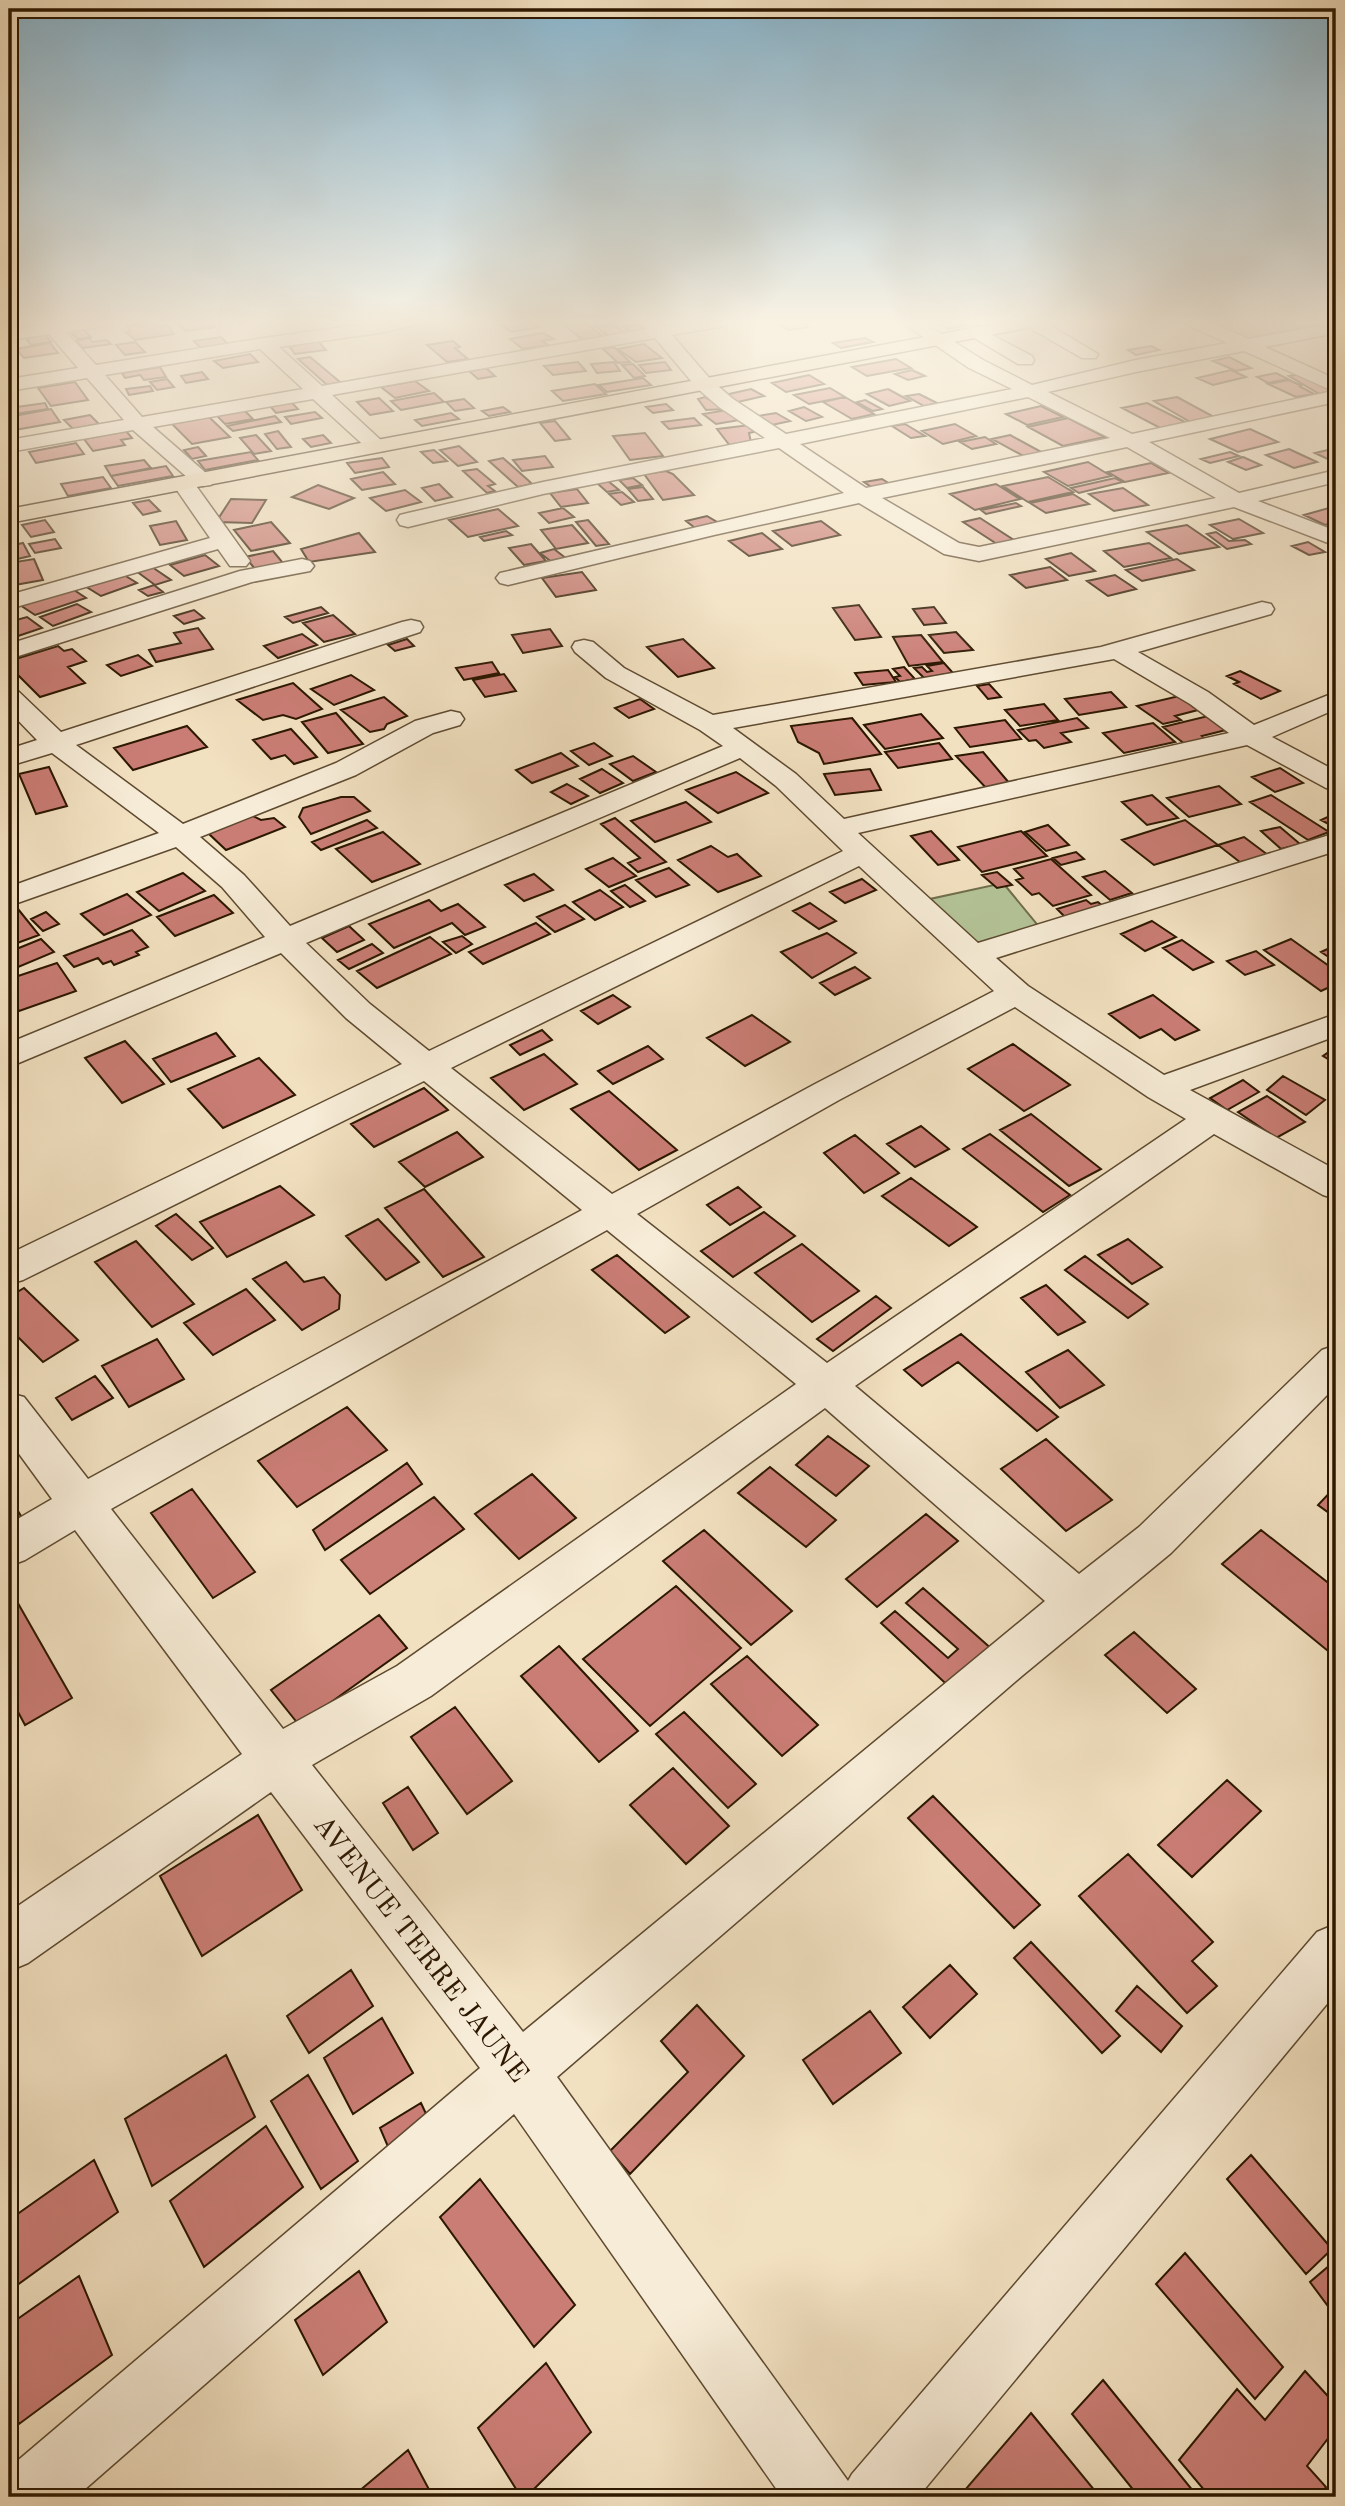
<svg xmlns="http://www.w3.org/2000/svg" width="1345" height="2506" font-family="'Old Standard TT',serif">
<rect width="100%" height="100%" fill="#f2e1c1"/>
<filter id="stains"><feTurbulence type="fractalNoise" baseFrequency=".00286" numOctaves="4"/><feColorMatrix values="0 0 0 0 .2 0 0 0 0 .09 0 0 0 0 .02 0 0 0 .5 -.17"/></filter>
<radialGradient id="worn" r=".72"><stop offset=".6" stop-color="#630" stop-opacity="0"/><stop offset="1" stop-color="#630" stop-opacity=".3"/></radialGradient>
<path fill="#b4c498" stroke="#706e4c" stroke-width="2" d="M1003 883 1041 929 967 945 930 899Z"/>
<path fill="#ca7d75" stroke="#2c1700" stroke-width="2" d="M190 321H209L215 327 186 331 177 323Z
M496 321H530L540 327 511 332Z
M776 321H800L808 327 788 330Z
M961 321 968 325 948 329 941 324Z
M1207 321H1313L1322 324 1250 340Z
M157 322 161 326 167 325 174 334 135 340 126 332 131 331 127 326Z
M585 323 605 338 584 341 565 326Z
M612 323 626 334 632 333 623 327 639 324 651 333 612 339 595 326Z
M82 328 91 337 78 339 69 331Z
M543 333 554 339 542 341 548 345 523 349 510 339Z
M45 335 51 342 31 345 26 338Z
M221 337 230 346 203 351 194 341Z
M89 338 92 342 107 340 111 344 83 348 76 341Z
M865 338 873 342 841 348 833 343Z
M318 341 326 350 295 354 289 346Z
M453 341 460 347 455 348 468 359 447 362 427 345Z
M135 342 145 352 125 355 116 345Z
M50 343 58 353 24 358 16 349Z
M644 344 662 358 636 362 618 349Z
M1151 346 1159 350 1136 355 1128 350Z
M614 347 630 362 618 363 602 348Z
M250 354 258 362 223 368 214 361Z
M310 357 340 382 327 385 298 359Z
M1229 357 1251 368 1236 371 1213 361Z
M896 359 911 368 867 376 852 367Z
M578 362 586 371 553 375 544 366Z
M614 362 620 371 597 373 591 364Z
M665 362 671 370 646 373 639 365Z
M633 364 645 376 634 378 622 365Z
M160 367 166 377 144 380 140 375 125 378 122 373Z
M486 368 495 376 478 379 469 371Z
M912 370 925 376 908 380 895 374Z
M1231 370 1246 377 1213 385 1197 378Z
M202 372 208 379 186 383 181 376Z
M1276 373 1288 379 1268 383 1257 377Z
M1302 374 1336 391V392L1321 395 1289 376Z
M809 375 824 384 786 392 772 383Z
M643 378 651 385 607 392 599 385Z
M167 379 174 387 157 390 150 382Z
M1289 380 1302 386H1299L1314 394 1296 397 1268 384Z
M415 381 429 391 395 398 381 387Z
M75 382 88 400 51 406 38 388Z
M595 384 606 394 563 401 552 391Z
M150 386 153 391 129 395 126 389Z
M830 388 845 397 809 404 794 395Z
M751 389 764 396 738 402 724 395Z
M888 389 910 401 889 406 867 394Z
M434 393 444 402 401 410 391 401Z
M919 394 937 403 924 406 906 396Z
M705 397 725 409 706 410 698 399Z
M845 397 874 414 852 419 823 402Z
M1177 397 1216 418 1192 423 1154 401Z
M379 398 393 411 370 415 357 402Z
M464 399 474 408 455 411 446 402Z
M865 400 882 409 873 411 857 402Z
M290 401 298 409 276 413 269 405Z
M45 403 48 409 9 415V408Z
M1147 403 1187 423 1162 429 1122 408Z
M666 404 673 410 653 413 646 407Z
M1041 406 1063 417 1027 425 1006 414Z
M503 407 510 412 489 416 482 411Z
M804 407 822 417 806 421 789 411Z
M51 409 60 422 9 431V417Z
M244 410 253 419 225 424 216 415Z
M727 410 740 420 716 424 703 414Z
M315 412 322 418 291 424 285 417Z
M451 413 459 419 422 426 415 420Z
M776 413 790 421 772 425 758 416Z
M90 415 99 424 73 429 64 420Z
M208 416 230 437 192 444 171 423Z
M275 416 281 422 233 431 227 426Z
M694 418 701 425 669 429 662 422Z
M1068 418 1105 437 1063 446 1028 427Z
M555 421 570 439 555 441 540 423Z
M905 424 925 436 911 438 892 426Z
M955 424 976 436 943 444 922 431Z
M750 425 758 431 749 433 752 447 734 451 717 429Z
M1250 429 1278 442 1238 452 1210 439Z
M126 431 132 438 121 440 125 445 93 451 84 439Z
M278 431 291 447 277 449 265 434Z
M645 433 663 456 630 460 613 436Z
M256 435 271 451 254 454 240 438Z
M323 435 331 443 311 447 303 439Z
M1010 435 1047 455 1029 459 992 439Z
M985 437 996 444 972 449 960 442Z
M76 443 84 454 36 463 29 452Z
M459 446 477 462 458 466 440 450Z
M198 447 206 456 192 459 184 450Z
M1336 448V463L1315 453Z
M1289 449 1317 462 1294 468 1266 455Z
M434 450 447 461 433 463 421 452Z
M251 452 258 460 205 470 198 461Z
M1230 452 1239 456 1210 463 1201 459Z
M545 456 553 467 522 471 513 460Z
M1243 457 1261 465 1246 470 1228 462Z
M382 458 389 467 355 473 347 463Z
M503 458 529 481 532 484 518 487 489 461Z
M144 460 151 468 111 476 105 466Z
M1088 462 1111 476 1068 486 1044 472Z
M1151 463 1168 473 1125 482 1108 472Z
M166 466 173 476 118 486 111 476Z
M477 469 495 484 488 486 495 491 487 493 463 471Z
M666 471 673 474 694 495 663 500 644 474Z
M383 472 395 484 362 490 351 479Z
M103 477 111 488 68 496 61 484Z
M1048 477 1073 492 1028 502 1003 486Z
M633 478 642 485 627 488 619 480Z
M1115 478 1123 482 1079 493 1071 488Z
M882 479 895 487 877 491 864 482Z
M608 481 619 490 607 492 597 483Z
M439 484 452 497 435 501 422 488Z
M996 484 1020 499 975 510 950 494Z
M318 485 354 498 329 509 292 497Z
M643 487 653 499 638 501 628 489Z
M1123 488 1148 505 1114 511 1089 494Z
M577 489 588 503 561 507 550 493Z
M405 490 421 502 386 511 370 498Z
M622 492 634 502 621 505 609 494Z
M1073 494 1089 504 1046 513 1030 503Z
M231 499 266 500 252 523 216 522Z
M149 500 160 511 143 515 133 503Z
M1016 503 1021 506 986 514 981 510Z
M1336 506V522L1325 525 1304 515Z
M563 508 574 517 549 523 539 513Z
M498 509 518 526 468 537 449 520Z
M707 516 717 522 695 528 686 521Z
M980 518 1017 542 1000 546 963 522Z
M1239 519 1263 533 1233 539 1210 525Z
M45 520 54 532 31 537 22 525Z
M588 520 609 544 596 546 576 522Z
M176 521 187 540 160 545 150 526Z
M821 521 840 535 792 546 773 531Z
M271 522 290 543 251 551 234 530Z
M572 525 588 543 556 549 541 530Z
M1187 525 1219 547 1179 554 1147 532Z
M506 531 512 535 484 541 480 537Z
M1216 532 1229 541 1245 540 1251 544 1227 549 1207 534Z
M359 533 375 552 309 562 301 549Z
M762 533 782 549 749 556 729 541Z
M55 539 61 548 35 553 29 544Z
M1308 542 1325 552 1309 555 1292 546Z
M23 543 30 556 9 561V546Z
M1149 543 1171 558 1124 567 1104 551Z
M531 544 538 552 546 561 524 565 509 548Z
M554 549 567 559 553 563 540 553Z
M273 551 283 563 255 569 245 557Z
M1071 553 1095 571 1069 576 1046 559Z
M205 555 219 566 184 576 170 565Z
M34 559 43 580 9 586V563Z
M1177 559 1194 570 1142 581 1126 570Z
M152 567 171 580 155 585 136 571Z
M1050 567 1067 580 1026 588 1010 575Z
M116 570 137 583 101 596 80 583Z
M582 572 596 590 556 597 542 578Z
M1115 575 1136 589 1108 596 1087 581Z
M154 585 163 592 148 596 139 590Z
M68 586 86 598 35 615 17 603Z
M77 604 91 612 53 626 40 617Z
M859 605 881 637 855 640 833 608Z
M321 607 328 613 293 623 285 617Z
M934 607 946 623 924 625 913 609Z
M194 610 204 618 184 624 174 616Z
M333 615 355 634 324 642 303 623Z
M27 617 42 628 9 639V622Z
M198 628 213 649 156 662 149 650 181 643 174 633Z
M550 629 562 646 523 653 512 635Z
M956 632 973 650 944 653 929 635Z
M302 634 317 645 278 658 264 646Z
M921 635 943 662 909 666 893 637Z
M407 639 414 646 395 651 388 645Z
M683 639 714 668 678 677 647 647Z
M58 646 64 651 72 649 86 661 68 667 85 683 40 697 9 666V661Z
M138 655 152 666 121 676 107 665Z
M492 662 499 673 464 680 456 668Z
M944 663 953 673 924 678 914 668 922 667 927 672 932 671 927 666Z
M904 667 915 679 900 682 895 677 900 676 893 669Z
M888 670 896 682 863 685 855 673Z
M1240 671 1280 691 1261 699 1234 684 1239 682 1227 676Z
M504 674 516 691 485 697 473 680Z
M351 675 374 690 334 705 311 689Z
M293 683 322 709 296 719 283 715 263 720 237 700Z
M989 684 1001 697 988 699 977 686Z
M1111 692 1126 707 1079 715 1065 699Z
M1179 696 1198 710 1175 716 1181 720 1163 724 1137 706Z
M384 697 407 716 387 724 384 729 370 732 341 710Z
M640 699 654 709 629 718 615 708Z
M1044 704 1058 720 1020 726 1005 710Z
M336 713 363 744 328 753 302 722Z
M921 714 943 738 885 749 864 725Z
M1208 716 1226 730 1202 736 1207 740 1186 745 1163 727Z
M852 718 881 754 824 764 819 753 798 742 791 726Z
M1077 718 1088 728 1061 733 1071 742 1044 748 1036 740 1029 741 1018 730Z
M1005 720 1021 739 970 747 955 728Z
M1153 723 1175 742 1124 753 1103 733Z
M187 726 207 747 133 770 114 748Z
M291 729 317 757 294 764 285 755 271 759 253 740Z
M594 743 612 756 589 765 571 751Z
M939 743 952 759 898 768 885 752Z
M983 752 1010 784 987 789 956 756Z
M561 753 578 766 532 783 516 770Z
M633 756 656 772 633 781 610 764Z
M49 767 67 806 36 814 19 774Z
M1280 768 1303 783 1275 792 1252 777Z
M602 769 623 783 600 793 580 779Z
M870 769 881 790 835 795 824 774Z
M736 772 768 793 718 813 686 790Z
M567 784 588 796 571 804 551 792Z
M1219 786 1241 804 1189 817 1167 798Z
M1152 795 1178 818 1147 825 1122 802Z
M1271 795 1329 832 1308 840 1250 802Z
M341 797H354L370 811 311 834 299 817 303 808Z
M686 802 711 822 655 842 631 821Z
M1336 813V828L1321 820Z
M251 815 261 820 274 818 285 827 226 850 208 833Z
M615 818 666 862 638 872 628 863 640 858 601 824Z
M367 820 377 828 321 850 312 842Z
M1185 820 1218 845 1154 865 1122 840Z
M1048 825 1069 845 1046 851 1025 832Z
M1280 827 1300 844 1281 849 1261 831Z
M931 831 959 860 938 865 911 836Z
M1021 831 1047 856 982 872 958 847Z
M383 832 420 864 372 882 336 849Z
M1244 837 1268 855 1241 863 1218 845Z
M711 846 728 857 737 854 761 876 718 892 678 860Z
M1076 852 1084 859 1061 865 1053 858Z
M613 858 636 876 609 887 586 869Z
M1051 859 1091 895 1053 906 1039 893 1032 895 1016 880 1023 878 1014 869Z
M669 868 689 885 656 897 636 880Z
M1105 871 1132 893 1110 900 1083 877Z
M997 872 1012 885 997 888 982 875Z
M183 873 205 891 159 911 137 892Z
M534 874 553 890 524 901 505 885Z
M862 879 876 890 845 903 830 892Z
M625 885 645 901 630 907 611 891Z
M600 890 623 907 595 920 573 902Z
M127 894 151 915 104 935 81 914Z
M214 895 233 913 175 936 157 917Z
M429 900 441 911 458 904 485 927 465 935 452 923 394 948 369 924Z
M1086 900 1091 904 1098 902 1105 908 1068 920 1057 909Z
M810 903 836 921 819 929 793 911Z
M565 905 584 919 555 932 537 917Z
M18 909 39 935 9 946V913Z
M46 912 59 924 43 931 31 919Z
M1152 921 1176 937 1145 951 1121 934Z
M536 923 550 934 483 964 469 952Z
M349 926 364 940 337 952 322 938Z
M132 930 148 947 136 952 139 955 114 965 111 961 103 964 98 958 74 967 64 956Z
M827 933 856 953 812 978 781 952Z
M462 936 472 944 456 953 443 942Z
M430 937 451 954 377 988 357 971Z
M41 939 54 952 11 970 9 967V952Z
M1291 939 1336 971V984L1321 991 1264 950Z
M1182 940 1213 962 1193 970 1163 948Z
M372 944 383 953 349 969 338 960Z
M1336 945V962L1321 952Z
M1256 951 1274 965 1245 975 1227 961Z
M57 963 76 991 19 1011 9 995V979Z
M855 967 870 978 835 995 820 983Z
M613 995 630 1007 598 1024 581 1011Z
M1153 995 1199 1030 1175 1040 1161 1029 1140 1038 1109 1014Z
M752 1015 790 1042 745 1066 707 1038Z
M542 1030 552 1040 520 1055 510 1045Z
M216 1033 235 1056 171 1082 153 1059Z
M125 1041 164 1084 122 1103 85 1058Z
M1013 1044 1070 1085 1024 1111 968 1069Z
M648 1046 663 1059 613 1084 598 1071Z
M1336 1047V1064L1323 1056Z
M544 1054 577 1084 524 1110 491 1078Z
M259 1058 295 1095 223 1128 188 1089Z
M1283 1076 1325 1100 1306 1115 1267 1090Z
M1243 1080 1259 1092 1227 1110 1210 1098Z
M424 1088 448 1110 374 1147 351 1124Z
M609 1091 677 1150 639 1170 571 1109Z
M1267 1096 1305 1122 1276 1138 1238 1112Z
M1031 1114 1101 1169 1069 1186 1000 1130Z
M921 1126 949 1149 915 1167 887 1144Z
M457 1132 483 1157 425 1187 399 1162Z
M990 1134 1070 1195 1043 1212 963 1149Z
M855 1135 899 1173 864 1193 824 1153Z
M911 1178 977 1227 949 1246 882 1196Z
M280 1186 314 1215 227 1257 200 1222Z
M738 1187 761 1207 730 1225 707 1205Z
M424 1189 484 1257 443 1277 385 1208Z
M764 1212 795 1236 733 1277 701 1251Z
M176 1214 213 1248 192 1260 156 1226Z
M378 1219 419 1262 386 1280 346 1236Z
M1128 1239 1162 1267 1132 1284 1098 1255Z
M136 1241 194 1304 152 1327 95 1262Z
M802 1244 859 1291 812 1322 755 1273Z
M617 1255 689 1317 665 1333 592 1270Z
M1085 1256 1148 1304 1128 1318 1065 1270Z
M286 1262 304 1282 324 1277 340 1295 339 1309 302 1330 253 1279Z
M1046 1285 1085 1322 1058 1335 1021 1298Z
M24 1288 78 1340 43 1362 9 1328V1297Z
M246 1289 275 1320 213 1355 184 1323Z
M876 1296 891 1308 833 1351 817 1339Z
M961 1334 1058 1417 1037 1431 958 1362 922 1386 904 1370Z
M157 1339 184 1379 129 1407 102 1366Z
M1068 1350 1104 1385 1060 1408 1026 1372Z
M95 1376 113 1398 72 1420 56 1398Z
M347 1407 387 1450 297 1507 258 1461Z
M828 1436 869 1466 836 1496 796 1465Z
M1046 1439 1112 1500 1066 1531 1001 1469Z
M407 1463 422 1484 325 1550 313 1530Z
M770 1467 836 1520 806 1547 738 1493Z
M532 1474 576 1518 519 1559 475 1514Z
M1336 1486V1518L1318 1505Z
M192 1489 255 1572 213 1598 151 1513Z
M9 1496 27 1526 9 1536Z
M434 1497 464 1529 370 1594 341 1560Z
M926 1514 958 1541 877 1607 846 1579Z
M704 1530 792 1611 751 1645 663 1561Z
M1261 1530 1336 1589V1643L1328 1651 1222 1564Z
M676 1586 741 1648 650 1726 583 1659Z
M923 1588 1003 1659 959 1696 881 1623 895 1611 948 1658 958 1649 906 1603Z
M11 1591 72 1698 25 1725 9 1695V1593Z
M379 1615 407 1648 299 1725 271 1690Z
M1134 1632 1196 1689 1167 1713 1105 1655Z
M559 1646 638 1731 599 1762 521 1676Z
M747 1656 818 1725 782 1756 711 1684Z
M455 1707 512 1781 467 1814 411 1737Z
M684 1712 756 1784 728 1808 656 1734Z
M673 1768 729 1826 686 1864 630 1805Z
M1227 1780 1261 1811 1192 1877 1158 1845Z
M408 1787 438 1833 413 1850 383 1803Z
M933 1796 1040 1905 1014 1928 908 1818Z
M258 1815 302 1890 202 1956 160 1876Z
M1128 1854 1213 1942 1192 1961 1217 1986 1187 2013 1079 1896Z
M1031 1942 1120 2036 1102 2053 1014 1958Z
M950 1965 977 1994 930 2038 903 2007Z
M351 1970 373 2006 309 2053 287 2016Z
M1137 1986 1182 2026 1161 2052 1116 2011Z
M697 2005 744 2056 630 2174 610 2151 688 2072 661 2041Z
M870 2011 901 2053 833 2104 803 2060Z
M382 2018 413 2073 353 2114 324 2058Z
M226 2055 255 2117 152 2186 125 2119Z
M308 2075 358 2161 321 2189 271 2101Z
M421 2103 434 2131 392 2156 380 2128Z
M266 2126 303 2187 204 2267 170 2201Z
M1251 2155 1332 2249 1306 2274 1227 2179Z
M94 2160 118 2212 9 2291V2220Z
M480 2179 575 2305 534 2347 440 2217Z
M1185 2253 1283 2367 1255 2399 1156 2284Z
M1336 2260V2317L1310 2282Z
M359 2271 387 2322 323 2375 295 2320Z
M79 2276 112 2355 19 2424 9 2397V2325Z
M546 2363 591 2432 526 2497H521L478 2428Z
M1305 2371 1336 2405V2428L1307 2466 1326 2487 1319 2497H1210L1179 2460 1237 2389 1265 2420Z
M1103 2380 1198 2497H1139L1072 2414Z
M1031 2413 1100 2497H959Z
M408 2450 433 2497H352Z"/>
<g fill="none" stroke-linecap="round" stroke-linejoin="round">
<defs>
<path id="minor" d="M38 321H113L104 326 66 332 96 365 264 338 387 321H418L415 325 379 333 279 347 322 386 647 329 641 321H659L664 326 695 321H733L724 326 672 335 711 380 733 399 786 434 1012 389 969 368 900 321H921L983 360 1032 385 1136 360 1227 343 1187 325 1184 321H1207L1248 339 1336 323V333L1265 347 1336 379V402L1149 442 1239 493 1336 470V482L1258 501 1336 531V546L1234 507 979 561 944 554 859 503 714 535 508 585 500 583 496 578 500 573 844 493 779 448 543 494 408 527 400 525 397 520 400 515 408 513 543 482 765 438 719 407 697 388 655 338 332 395 384 443 387 447 384 451H370L313 399 153 427 214 480 211 485 203 486 194 483 250 561 246 566H230L218 549 9 609V595L210 538 172 483 175 478H188L133 430 9 452V440L124 420 87 378 9 391V379L78 368 49 334 9 340V330L41 325ZM260 349 303 389 142 417 105 375ZM1244 351 1333 391 1132 434 1048 392 1136 372ZM1028 397 1110 438 866 488 800 444ZM1127 447 1216 498 979 547 959 543 882 498Z
M1024 321H1043L1098 354 1096 358H1082L1026 326Z
M977 327 1032 356 1034 360 1032 364H1018L971 336 968 332 971 328Z
M302 559 310 561 314 566 310 571 252 582 9 659V644L240 571Z
M1262 602 1271 604 1274 609 1271 614 1138 652 1208 692 1254 725 1336 692V709L1272 737 1336 771V790L1326 788 1247 745 858 833 978 943 1336 833V851L996 958 1028 986 1164 1075 1336 1014V1036L1190 1090 1336 1170V1199L1323 1195 1214 1134 855 1386 1079 1574 1139 1527 1322 1350 1336 1345V1386L1171 1553 1023 1675 557 2077 848 2481 852 2474 1317 1932 1336 1924V1993L918 2497H782L514 2114 76 2497H9V2468L480 2068 271 1792 28 1963 9 1971V1912L242 1754 75 1530 25 1560 9 1566V1524L52 1499 9 1440V1393L24 1397 88 1479 582 1210 424 1081 23 1280 9 1284V1254L402 1064 346 1018 281 953 9 1067V1043L265 937 222 887 176 847 9 906V887L159 833 52 753 9 766V749L37 740 9 711V689L18 691 61 732 402 622 411 620 420 622 423 627 420 632 76 745 183 824 336 763 415 721 451 711 460 713 464 719 460 725 433 733 356 775 200 837 244 875 290 926 723 746 700 730 606 678 575 652 572 647 575 642 584 640 593 642 624 668 713 715 1101 647ZM1114 659 1190 704 1229 733 844 819 796 774 733 728ZM740 758 776 786 843 851 429 1051 370 1004 306 943ZM859 866 994 991 815 1084 612 1194 451 1068ZM1015 1007 1148 1097 1186 1119 827 1363 637 1214 839 1100ZM607 1230 796 1384 397 1666 283 1729 111 1509ZM825 1408 1045 1601 523 2032 312 1765 431 1696Z"/>
<path id="highway" d="M1010 321H1046L1037 326 9 523V509Z"/>
</defs>
<use href="#minor" stroke="#5e4a30" stroke-width="3"/>
<use href="#highway" stroke="#2c1700" stroke-width="3"/>
<use href="#minor" fill="#f7ecd7" fill-rule="evenodd"/>
<use href="#highway" fill="#f2e1c1" fill-rule="evenodd"/>
</g>
<linearGradient id="sky" x2="0" y2="1"><stop stop-color="#89b8d2"/><stop offset="0.48" stop-color="#f9f2e3"/><stop offset="1" stop-color="#f9f2e3" stop-opacity="0"/></linearGradient>
<rect width="1345" height="672" fill="url(#sky)"/>
<g text-anchor="middle" stroke-width="7" stroke-linejoin="round" paint-order="stroke">
<g font-size="28" fill="#2c1700" stroke="#f7ecd7">
<text transform="translate(422 1948) rotate(52)" y="10">AVENUE TERRE JAUNE</text>
</g>
</g>
<rect width="1345" height="2506" fill="none" stroke="#f2e1c1" stroke-width="35"/>
<rect x="10" y="10" width="1324" height="2485" fill="none" stroke="#2c1700" stroke-width="3.5"/>
<rect x="18" y="18" width="1310" height="2471" fill="none" stroke="#2c1700" stroke-width="2"/>
<rect width="100%" height="100%" filter="url(#stains)"/>
<rect width="100%" height="100%" fill="url(#worn)"/>
</svg>
